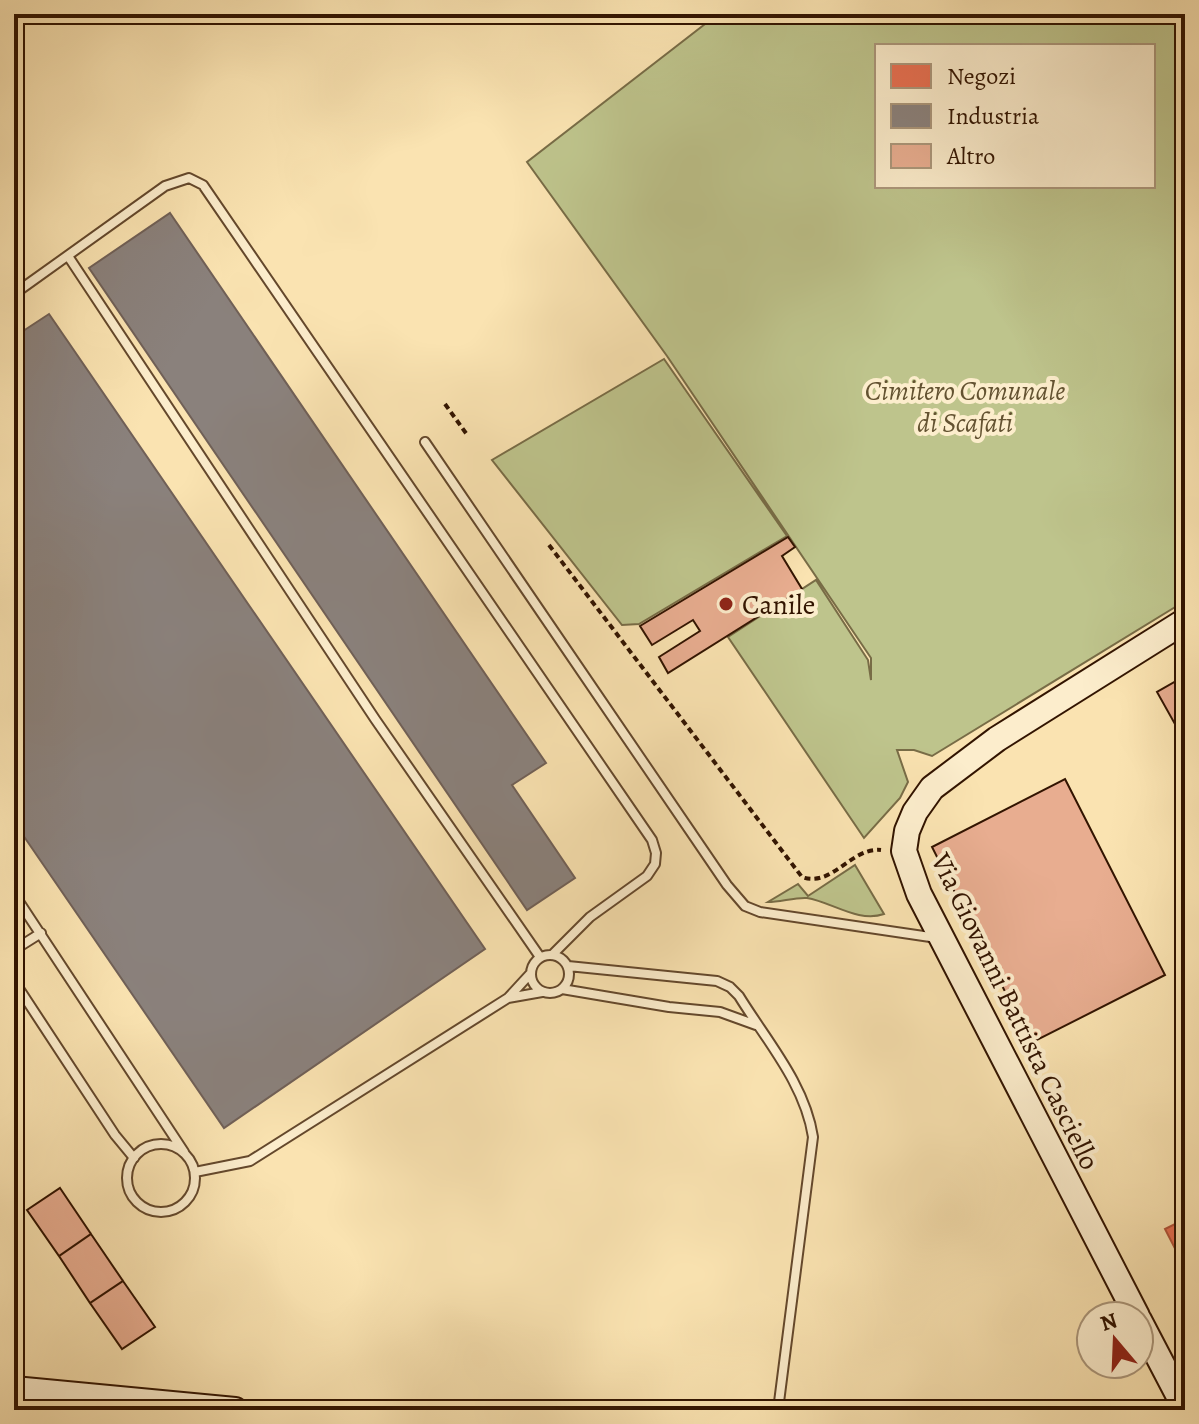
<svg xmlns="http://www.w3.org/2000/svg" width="1199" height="1424" font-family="Alegreya,serif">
<rect width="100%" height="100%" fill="#fae3b1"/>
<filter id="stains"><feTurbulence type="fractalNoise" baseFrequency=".0025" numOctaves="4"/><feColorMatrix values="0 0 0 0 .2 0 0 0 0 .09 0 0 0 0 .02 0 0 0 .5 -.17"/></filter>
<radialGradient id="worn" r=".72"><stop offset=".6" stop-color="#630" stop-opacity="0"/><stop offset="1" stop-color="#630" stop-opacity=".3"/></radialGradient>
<path fill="#bec48c" stroke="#786c46" stroke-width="2" fill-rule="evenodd" d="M718 14H1185V601L932 756 914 750H897L908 782 900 798 864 838 728 637 816 580 868 660 871 680V658L667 356 527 162ZM877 46H1153V186H877Z
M664 359 787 536 639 624 622 625 492 460Z
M855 865 884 914C858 923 832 902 807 898 796 897 780 902 768 902L798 884 808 896Z"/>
<path fill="#e76f51" stroke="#b15439" stroke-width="2" d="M1185 1219V1268L1165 1229Z"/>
<path fill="#8a817c" stroke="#706057" stroke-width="2" d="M170 213 546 763 512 785 575 878 527 910 89 268Z
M49 314 485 949 224 1128 14 822V337Z"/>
<path fill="#e8ad90" stroke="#321400" stroke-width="2" d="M788 537 795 547 782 556 802 589 668 673 659 657 700 631 693 620 652 645 640 626Z
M1185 676V742L1157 692Z
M1065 779 1165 975 1031 1043 932 847Z
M60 1188 91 1234 59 1256 27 1210Z
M91 1234 123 1281 90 1303 59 1256Z
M123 1281 155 1327 122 1349 90 1303Z"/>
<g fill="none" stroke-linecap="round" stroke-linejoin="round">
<defs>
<path id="lane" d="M68 256 375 719 540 957
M14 294 165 186 189 178 203 185 652 840 656 853 655 864 647 876 590 917 552 955
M425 442 727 885 745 906 760 912 937 938
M14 894 184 1152
M14 950 41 933
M531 974a19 19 0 1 1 38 0a19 19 0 1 1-38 0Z
M568 966 717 981 730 987 739 996C766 1040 805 1084 813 1137L778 1410
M14 981 115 1135 134 1158
M562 989 669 1007 720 1012 756 1025
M508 998 542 992
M127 1178a34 34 0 1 1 68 0a34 34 0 1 1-68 0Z
M195 1172 250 1161 508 998 531 973"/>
<path id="secondary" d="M1137 1316 919 894 904 851 907 831 915 812 932 788 997 739 1185 621
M1139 1320 1185 1408
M14 1389 235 1410"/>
</defs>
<use href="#lane" stroke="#64482c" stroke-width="12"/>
<use href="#secondary" stroke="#321400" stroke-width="28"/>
<path stroke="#321400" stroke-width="4" stroke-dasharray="6 4" stroke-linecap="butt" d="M445 404 468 436
M549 545 802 877C832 888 851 847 881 850"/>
<use href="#lane" stroke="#fcedcc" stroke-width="8"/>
<use href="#secondary" stroke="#fcedcc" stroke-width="24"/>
</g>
<circle fill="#8f2418" stroke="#fcedcc" stroke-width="3" cx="726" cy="604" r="8"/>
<g text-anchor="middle" stroke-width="8" stroke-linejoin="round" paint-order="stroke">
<g font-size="28" font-style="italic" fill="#635231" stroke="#fcedcc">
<text x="965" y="400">Cimitero Comunale<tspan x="965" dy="32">di Scafati</tspan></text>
</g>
<g font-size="28" fill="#321400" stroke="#fcedcc" text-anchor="start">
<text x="742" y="614">Canile</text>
</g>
<g font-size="28" fill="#321400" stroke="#fcedcc">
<text transform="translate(1016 1011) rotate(64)" y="10">Via Giovanni Battista Casciello</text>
</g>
</g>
<rect width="1199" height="1424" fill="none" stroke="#fae3b1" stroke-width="48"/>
<rect x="16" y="16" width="1167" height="1392" fill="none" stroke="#321400" stroke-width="4"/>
<rect x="24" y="24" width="1151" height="1376" fill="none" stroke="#321400" stroke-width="2"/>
<rect x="875" y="44" width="280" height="144" fill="#fcedcc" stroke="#ab967a" stroke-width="2"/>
<rect x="891" y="64" width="40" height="24" fill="#e76f51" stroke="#ab967a" stroke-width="2"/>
<text x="947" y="84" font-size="24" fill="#321400">Negozi</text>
<rect x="891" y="104" width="40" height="24" fill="#8a817c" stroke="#ab967a" stroke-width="2"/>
<text x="947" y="124" font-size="24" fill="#321400">Industria</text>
<rect x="891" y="144" width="40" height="24" fill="#e8ad90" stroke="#ab967a" stroke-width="2"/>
<text x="947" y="164" font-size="24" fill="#321400">Altro</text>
<g transform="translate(1115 1340) rotate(341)"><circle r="38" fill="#fcedcc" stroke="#ab967a" stroke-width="2"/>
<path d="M0-6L14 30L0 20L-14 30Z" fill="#8f2418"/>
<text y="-12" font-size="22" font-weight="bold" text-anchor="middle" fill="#321400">N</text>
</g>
<rect width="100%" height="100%" filter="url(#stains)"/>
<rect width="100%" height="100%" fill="url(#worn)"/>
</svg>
